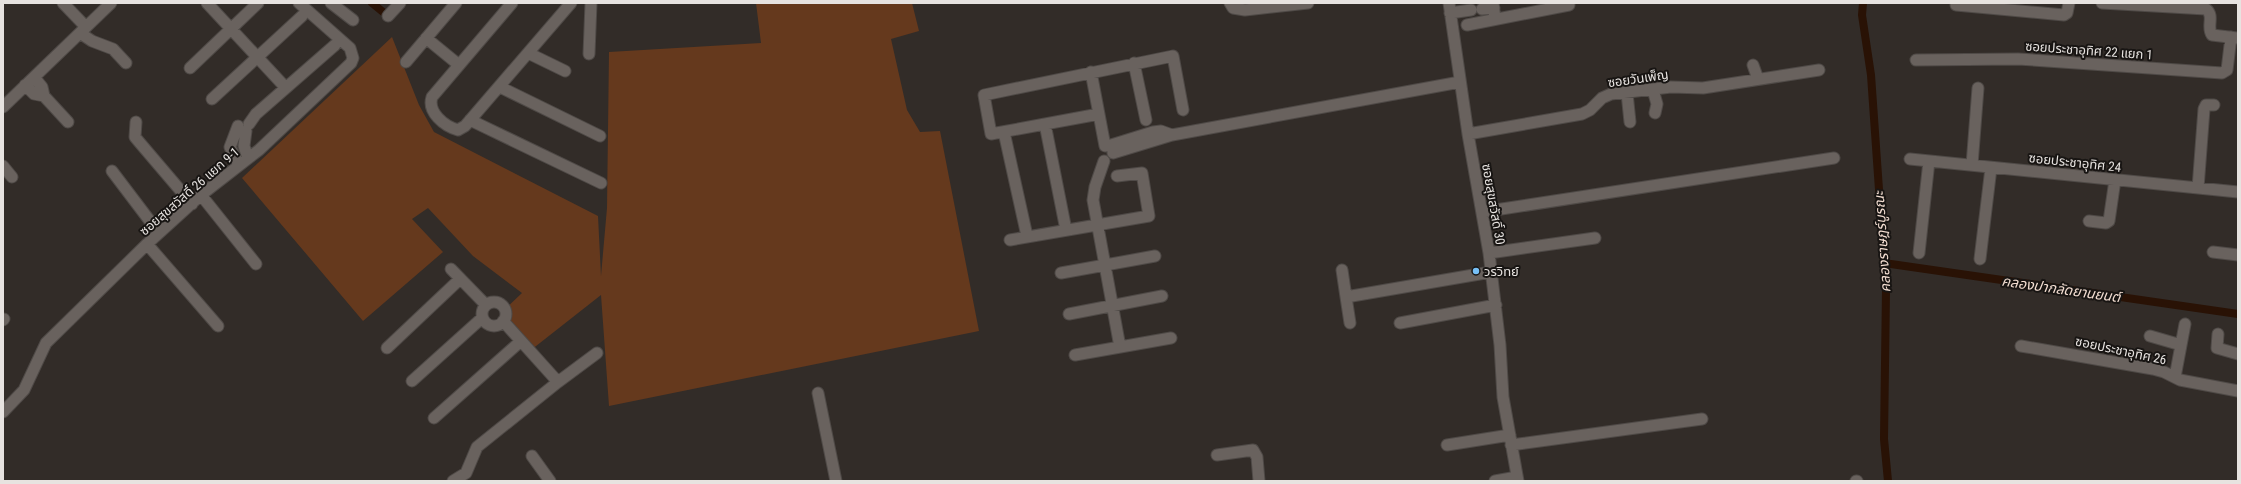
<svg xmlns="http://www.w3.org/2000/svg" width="2241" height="484" font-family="'Roboto Condensed','Noto Sans Thai',sans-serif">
<rect width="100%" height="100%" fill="#322c28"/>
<path fill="#65391d" d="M756 3H912L919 31 891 39 907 110 920 132 940 131 979 331 609 406 601 295 531 350 506 321V308L522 293 473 256 428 208 412 219 443 252 363 321 242 178 392 37 419 105 434 132 598 216 601 276 607 208 609 52 761 43Z"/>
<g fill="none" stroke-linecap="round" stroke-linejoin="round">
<path stroke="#291205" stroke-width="8" d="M372 3 383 12
M1863 3 1862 15 1871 75 1886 290 1884 439 1888 481
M1884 263 2238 314"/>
<defs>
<path id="minor" d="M63 3 86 27
M207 3 286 88
M331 3 353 20
M512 3 432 97C427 112 444 126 458 130L465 126 571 3
M1230 3 1233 8 1245 10 1308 3
M1449 3 1468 134 1489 253 1500 345 1503 397 1518 481
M1493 3 1495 19
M2102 3 2206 9C2215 16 2206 27 2212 35L2237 38
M1956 5 2064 15 2067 13 2069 3
M1482 9 1494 8
M1450 13 1471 10
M388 16 400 3
M1467 25 1569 5
M80 33 92 41 113 49 126 63
M426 38 459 65
M528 53 565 71
M589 54 591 3
M1916 60 2018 59 2222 73 2227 70 2231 37
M406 62 456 3
M1134 63 1146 120
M1753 65 1758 79
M190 68 258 3
M1091 72 1105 146
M34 77 42 87 44 96
M25 85 34 94 44 96 68 122
M500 87 600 136
M1653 90 1657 104 1655 113
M1627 93 1630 122
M212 99 302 16
M3 107 111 3
M1099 114 991 134 984 95 1173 56 1183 110
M470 120 601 183
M136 122 135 137 140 143 192 204
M249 124 256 114 335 45
M1045 124 1066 230
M238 126 230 147 239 165
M246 131 244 146 248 158
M1004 132 1027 236
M1468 134 1582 114 1590 110 1602 98 1611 94 1671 87 1703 88 1819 70
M1108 146 1153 132 1161 131 1172 135
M1113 153 1172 135 1460 82
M1910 159 2238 192
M1104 161 1095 187 1093 200 1120 347
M1972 165 1978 88
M3 166 12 177
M112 171 159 233
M2198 188 2204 109 2206 105H2214
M201 195 256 264
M1482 212 1834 158
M2089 221 2106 223 2109 221 2115 180
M1010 240 1149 216 1142 173 1117 176
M147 244 218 326
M2213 252 2238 255
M1489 253 1595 238
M1919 253 1929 161
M1980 259 1991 168
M451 269 486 305
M1342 270 1346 297
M1061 273 1155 256
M482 314a12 12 0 1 1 24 0a12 12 0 1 1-24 0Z
M1069 314 1162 296
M3 320 4 319
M1350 323 1346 297 1491 272
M1400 323 1496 305
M2218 334 2217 348 2238 354
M2150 336 2181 345
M2021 346 2153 369 2164 372 2180 380 2238 391
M387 348 460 279
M1075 355 1171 338
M2175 377 2185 324
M412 381 482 318
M558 382 597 353
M818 393 836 481
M3 412 24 390 46 343 147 244 201 195 259 150 351 63 353 58 350 48 299 3
M434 418 521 341
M1447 445 1510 435
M1511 445 1702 419
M1217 455 1253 450 1257 457 1259 481
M532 456 550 481
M453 481 466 473 477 447 558 382 503 321
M1495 481 1517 477
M1856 481H1857"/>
</defs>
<use href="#minor" stroke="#4f4a47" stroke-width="13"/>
<use href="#minor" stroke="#69625e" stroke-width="11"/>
</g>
<circle fill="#77c0f7" stroke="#181513" stroke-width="1.5" cx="1476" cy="271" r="4"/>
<g text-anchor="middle" stroke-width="4" stroke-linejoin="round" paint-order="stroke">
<g font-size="13" fill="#e7e3e0" stroke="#181513">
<text transform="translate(2089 50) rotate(4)" y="5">ซอยประชาอุทิศ 22 แยก 1</text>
<text transform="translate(1638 78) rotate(-8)" y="5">ซอยวันเพ็ญ</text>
<text transform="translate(2075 162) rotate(6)" y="5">ซอยประชาอุทิศ 24</text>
<text transform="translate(189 191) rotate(-41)" y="5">ซอยสุขสวัสดิ์ 26 แยก 9-1</text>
<text transform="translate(1494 204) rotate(80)" y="5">ซอยสุขสวัสดิ์ 30</text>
<text transform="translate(2121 350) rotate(12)" y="5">ซอยประชาอุทิศ 26</text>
</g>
<g font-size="13" fill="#e7e3e0" stroke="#181513" text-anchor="start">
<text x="1484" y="276">วรวิทย์</text>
</g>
<g font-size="14" font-style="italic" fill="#f3ded2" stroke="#181513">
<text transform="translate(1882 242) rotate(-94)" y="5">คลองราษฎร์บูรณะ</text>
<text transform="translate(2061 289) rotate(8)" y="5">คลองปากลัดยานยนต์</text>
</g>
</g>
<rect width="2241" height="484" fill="none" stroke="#e7e3e0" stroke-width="8"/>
</svg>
